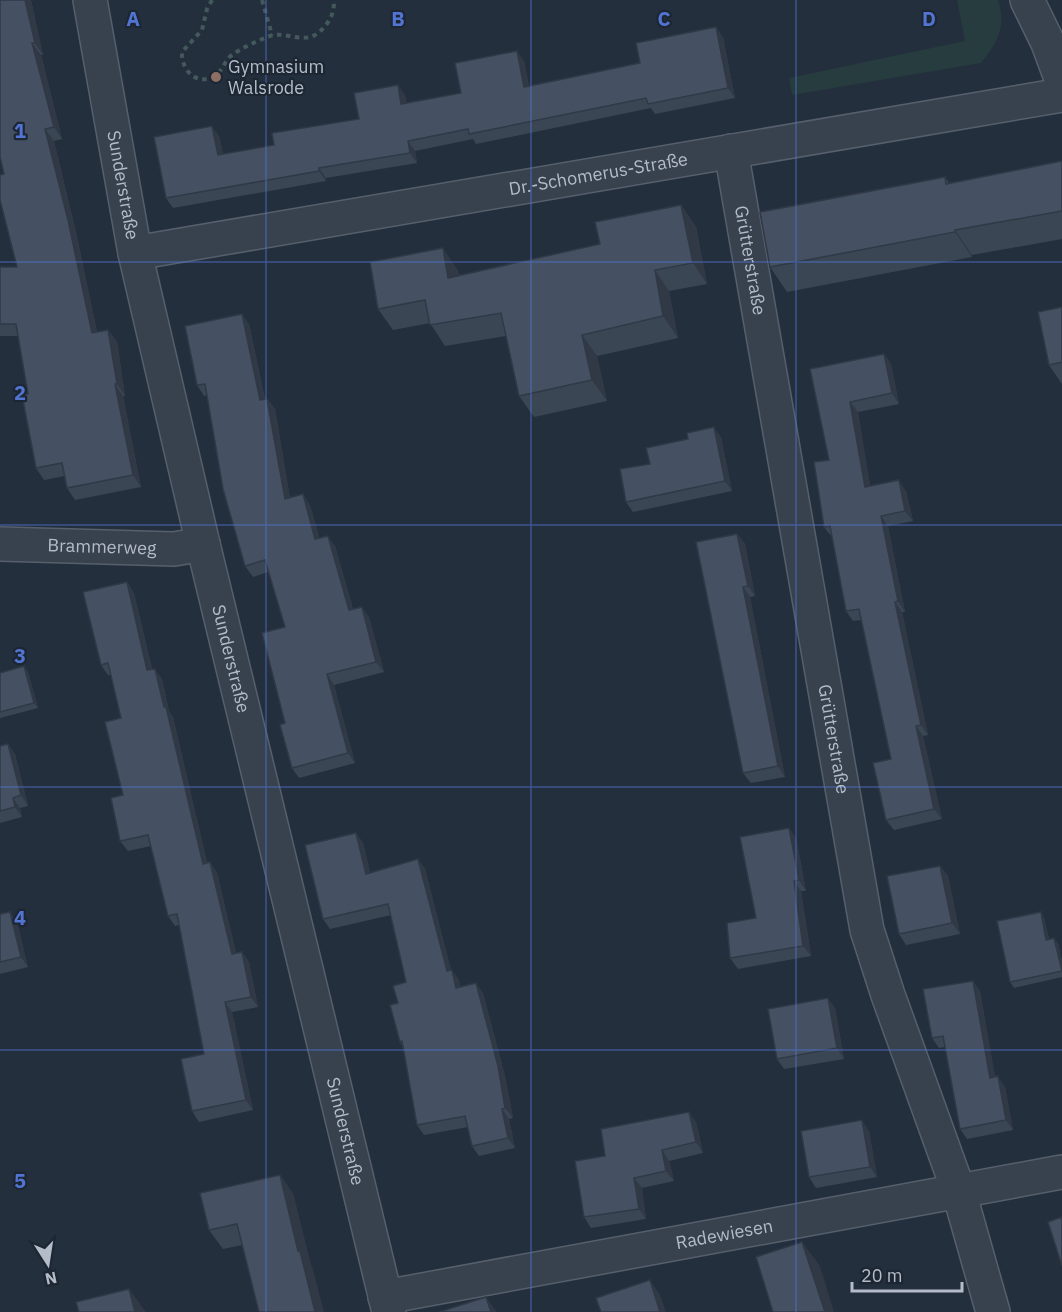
<svg xmlns="http://www.w3.org/2000/svg" width="1062" height="1312" font-family="'IBM Plex Sans',sans-serif">
<rect width="100%" height="100%" fill="#242f3e"/>
<path fill="#263c3f" d="M957 0H998C1007 27 997 43 981 63L792 95 789 78 965 41Z"/>
<g fill="none" stroke-linecap="round" stroke-linejoin="round">
<defs>
<g id="street">
<path id="s1" d="M90 0 135 253 203 544 389 1312"/>
<path d="M1027 0 1048 43 1062 81"/>
<path id="s2" d="M731 151 867 930 888 995 959 1192 993 1312"/>
<path id="s3" d="M135 253 1062 95"/>
<path id="s4" d="M0 544 174 549 203 544"/>
<path id="s5" d="M385 1297 1062 1172"/>
</g>
</defs>
<use href="#street" stroke="#565f6c" stroke-width="36"/>
<path stroke="#44595c" stroke-width="4" stroke-dasharray="4.5 4.5" stroke-linecap="butt" d="M212 0 207 9 202 30 182 52C181 72 200 89 218 73 224 68 225 60 232 55 243 47 257 41 270 36 285 31 300 43 315 35 325 29 337 13 333 0
M262 0 272 35"/>
<use href="#street" stroke="#38414e" stroke-width="33"/>
</g>
<path fill="#3b4654" d="M31 0 43 55H41L62 139 54 141 76 232 97 332 108 330 117 342 125 396H123L141 487 75 500 67 488 65 476 44 480 36 468 28 394 18 336H0V267H17L4 174Z
M723 37 735 98 655 114 651 108 476 144 473 139 415 151 417 163 326 178V181L173 208 166 198 219 136 223 154 274 145 359 119 405 95 406 103 461 93 524 61 529 86 640 63Z
M1062 161V239L972 255V257L787 292 770 267 945 177 949 183Z
M681 205 696 227 707 284 669 291 678 338 597 356 607 401 534 417 519 396 506 336 445 346 430 323 393 330 378 309 457 269 459 275 600 244Z
M1062 307V384L1049 365Z
M249 324 265 399H267L275 409 290 498 310 505 319 538 335 546 353 609 369 617 384 672 334 685 355 763 299 778 292 768 285 723V627L268 572 253 577 245 566 207 395 204 396 197 385Z
M884 354 891 364 899 404 858 412 870 486 906 491 913 521 888 526 905 612H902L928 735 923 736 942 819 894 830 886 820 891 759 861 620 853 621 846 611 832 537 824 527 829 460 810 369Z
M721 437 732 491 633 512 626 502Z
M737 534 745 544 755 596 750 597 785 777 751 783 743 773Z
M127 582 134 593 152 669 162 679 169 711 173 717 207 863 210 862 217 873 236 953 242 952 249 962 258 1007 232 1012 253 1110 199 1122 192 1111 204 1054 179 925 175 926 168 916 151 846 128 851 120 841 123 795 121 718 111 675H108L101 665Z
M24 666 28 672 38 708 0 718V673Z
M8 744 15 754 28 806 20 808 22 817 0 823V746Z
M789 828 796 838 806 891H801L811 956 738 969 730 958 756 918Z
M356 833 363 843 370 872 418 859 425 869 451 970 459 980 460 987 483 993 505 1076 513 1118 509 1119 515 1148 479 1156 472 1146 468 1127 424 1135 417 1125 403 1047 400 1042 398 1003 406 982 391 915 330 929 323 919Z
M940 866 948 876 960 934 906 945 899 934Z
M10 912 17 922 28 967 0 974V914Z
M1041 912 1044 918 1049 939 1058 943 1062 962V977L1014 988 1010 982Z
M973 981 980 991 995 1077 1005 1087 1013 1130 967 1139 960 1129 945 1047 939 1048 932 1038Z
M835 1008 844 1059 784 1069 777 1059Z
M696 1122 703 1153 669 1161 674 1181 642 1188 646 1219 591 1228 584 1217 605 1156Z
M869 1131 877 1177 816 1188 809 1177Z
M280 1175 293 1194 311 1266 313 1270 242 1245 223 1249 209 1230Z"/>
<path fill="#303945" d="M25 0H31L43 55 35 43Z
M716 27 723 37 735 98 728 88Z
M32 43 41 55 62 139 54 127Z
M517 51 524 61 531 96 524 87Z
M398 85 405 95 408 114 401 104Z
M212 126 219 136 225 165 218 155Z
M45 129 54 141 76 232 100 345 92 333Z
M408 141 415 151 417 163 410 153Z
M319 168 326 178V181L319 171Z
M681 205 696 227 707 284 693 263Z
M955 230 972 255V257L955 232Z
M443 248 457 269 463 299 448 278Z
M655 270 669 291 678 338 663 316Z
M242 314 249 324 267 410 260 400Z
M108 330 117 342 125 396 117 384Z
M582 335 597 356 607 401 592 380Z
M884 354 891 364 899 404 892 393Z
M115 384 123 396 141 487 133 475Z
M267 399 275 409 292 510 285 499Z
M850 402 858 412 872 497 865 487Z
M714 427 721 437 732 491 725 481Z
M899 480 906 491 913 521 905 511Z
M303 494 310 505 323 549 315 539Z
M881 516 888 526 905 612 898 601Z
M737 534 745 544 755 596 748 586Z
M328 536 335 546 356 621 349 610Z
M127 582 134 593 154 680 147 670Z
M743 587 750 597 785 777 778 766Z
M895 602 902 612 928 735 921 725Z
M362 607 369 617 384 672 376 662Z
M24 666 28 672 38 708 34 703Z
M155 669 162 679 169 711 173 717 210 874 203 864Z
M327 674 334 685 355 763 348 753Z
M916 726 923 736 942 819 934 809Z
M8 744 15 754 28 806 21 795Z
M13 798 20 808 22 817 15 807Z
M789 828 796 838 806 891 799 880Z
M356 833 363 843 373 884 366 874Z
M418 859 425 869 454 981 447 971Z
M210 862 217 873 239 964 232 954Z
M940 866 948 876 960 934 952 923Z
M794 881 801 891 811 956 803 946Z
M10 912 17 922 28 967 21 957Z
M1041 912 1044 918 1050 945 1046 940Z
M1054 938 1058 943 1062 962V972Z
M242 952 249 962 258 1007 251 997Z
M452 970 459 980 463 998 456 988Z
M973 981 980 991 997 1088 990 1078Z
M476 983 483 993 505 1076 513 1118 505 1108Z
M828 998 835 1008 844 1059 837 1048Z
M225 1002 232 1012 253 1110 246 1100Z
M998 1076 1005 1087 1013 1130 1006 1120Z
M502 1109 509 1119 515 1148 508 1138Z
M689 1112 696 1122 703 1153 696 1142Z
M862 1120 869 1131 877 1177 870 1167Z
M662 1150 669 1161 674 1181 666 1171Z
M280 1175 293 1194 311 1266 313 1270 324 1312H315L298 1251Z
M634 1178 642 1188 646 1219 639 1209Z
M802 1242 820 1266 834 1312H825Z
M650 1280 660 1295 666 1312H660Z
M129 1289 146 1312H135Z
M486 1297 497 1312H491Z"/>
<path fill="#455162" stroke="#303945" stroke-width="1.5" d="M0 0H25L35 43H32L54 127 45 129 68 220 92 333 108 330 117 384H115L133 475 67 488 62 463 36 468 22 395 28 394 16 324H0V267H17L0 200V175L4 174 0 157Z
M716 27 728 88 648 104 646 98 469 134 468 129 408 141 410 153 319 168V171L166 198 154 137 212 126 218 155 274 145 272 133 359 119 354 93 398 85 401 104 461 93 455 63 517 51 524 87 640 63 636 43Z
M1062 161V211L955 230V232L770 267 760 212 945 177 946 184Z
M681 205 693 263 655 270 663 316 582 335 592 380 519 396 501 313 430 325 425 300 378 309 370 262 443 248 448 278 600 244 595 222Z
M1062 307V362L1049 365 1038 312Z
M242 314 260 400 267 399 285 499 303 494 315 539 328 536 349 610 362 607 376 662 327 674 348 753 292 768 280 725 285 723 262 633 285 627 265 560 245 566 223 489 205 384 197 385 185 326Z
M884 354 892 393 850 402 865 487 899 480 905 511 881 516 898 601 895 602 921 725 916 726 934 809 886 820 873 763 891 759 859 609 846 611 830 526 824 527 814 462 829 460 810 369Z
M714 427 725 481 626 502 620 469 650 464 646 448 688 439 687 433Z
M737 534 748 586 743 587 778 766 743 773 696 542Z
M127 582 147 670 155 669 164 707H166L203 864 210 862 232 954 242 952 251 997 225 1002 246 1100 192 1111 181 1059 204 1054 177 914 168 916 148 835 120 841 111 798 123 795 105 722 121 718 108 663 101 665 83 592Z
M24 666 34 703 0 712V673Z
M8 744 21 795 13 798 15 807 0 811V746Z
M789 828 799 880 794 881 803 946 730 958 727 923 756 918 740 837Z
M356 833 366 874 418 859 447 971 452 970 456 988 476 983 498 1066 505 1108 502 1109 508 1138 472 1146 465 1116 417 1125 402 1041 400 1042 390 1005 398 1003 393 986 406 982 388 904 323 919 305 845Z
M940 866 952 923 899 934 887 876Z
M10 912 21 957 0 962V914Z
M1041 912 1046 940 1054 938 1062 971 1010 982 997 921Z
M973 981 990 1078 998 1076 1006 1120 960 1129 943 1036 932 1038 923 989Z
M828 998 837 1048 777 1059 768 1009Z
M689 1112 696 1142 662 1150 666 1171 634 1178 639 1209 584 1217 575 1161 605 1156 601 1129Z
M862 1120 870 1167 809 1177 801 1131Z
M280 1175 298 1251H300L315 1312H259L237 1224 209 1230 200 1193Z
M1062 1217V1266L1048 1222Z
M802 1242 825 1312H773L756 1257Z
M650 1280 660 1312H601L596 1298Z
M129 1289 135 1312H79L76 1302Z
M486 1297 491 1312H439Z"/>
<path fill="none" stroke="#5274d3" stroke-width="1.5" stroke-opacity="0.55" d="M266 0V1312M531 0V1312M796 0V1312M0 262H1062M0 525H1062M0 787H1062M0 1050H1062"/>
<circle fill="#8d6e63" stroke="#1d2633" stroke-width="2" cx="216" cy="77" r="6"/>
<g text-anchor="middle" stroke-width="4.5" stroke-linejoin="round" paint-order="stroke">
<g font-size="18" fill="#b4bcc9" stroke="#1d2633" text-anchor="start">
<text x="228" y="73">Gymnasium<tspan x="228" dy="21">Walsrode</tspan></text>
</g>
<g font-size="18" fill="#b4bcc9" stroke="#1d2633">
<text dy="6" stroke="none"><textPath href="#s3" startOffset="470">Dr.-Schomerus-Straße</textPath></text>
<text dy="6" stroke="none"><textPath href="#s1" startOffset="188">Sunderstraße</textPath></text>
<text dy="6" stroke="none"><textPath href="#s2" startOffset="111">Grütterstraße</textPath></text>
<text dy="6" stroke="none"><textPath href="#s4" startOffset="102">Brammerweg</textPath></text>
<text dy="6" stroke="none"><textPath href="#s1" startOffset="674">Sunderstraße</textPath></text>
<text dy="6" stroke="none"><textPath href="#s2" startOffset="597">Grütterstraße</textPath></text>
<text dy="6" stroke="none"><textPath href="#s1" startOffset="1160">Sunderstraße</textPath></text>
<text dy="6" stroke="none"><textPath href="#s5" startOffset="345">Radewiesen</textPath></text>
</g>
</g>
<g font-size="20" text-anchor="middle" font-weight="bold" fill="#5274d3" stroke="#1d2633" stroke-width="4.5" stroke-linejoin="round" paint-order="stroke">
<text x="133" y="26">A</text>
<text x="398" y="26">B</text>
<text x="664" y="26">C</text>
<text x="929" y="26">D</text>
<text x="20" y="138">1</text>
<text x="20" y="400">2</text>
<text x="20" y="663">3</text>
<text x="20" y="925">4</text>
<text x="20" y="1188">5</text>
</g>
<g transform="translate(48 1264) rotate(168)" stroke="#1d2633" stroke-width="4.5" paint-order="stroke">
<path d="M0-4.5L10 22L0 15L-10 22Z" fill="#b4bcc9"/>
<text y="-9" font-size="16" font-weight="bold" text-anchor="middle" fill="#b4bcc9">N</text>
</g>
<path d="M852 1282v9h110v-9" fill="none" stroke="#b4bcc9" stroke-width="3"/>
<text x="861" y="1282" font-size="18" fill="#b4bcc9" stroke="#1d2633" stroke-width="4.5" paint-order="stroke">20 m</text>
</svg>
